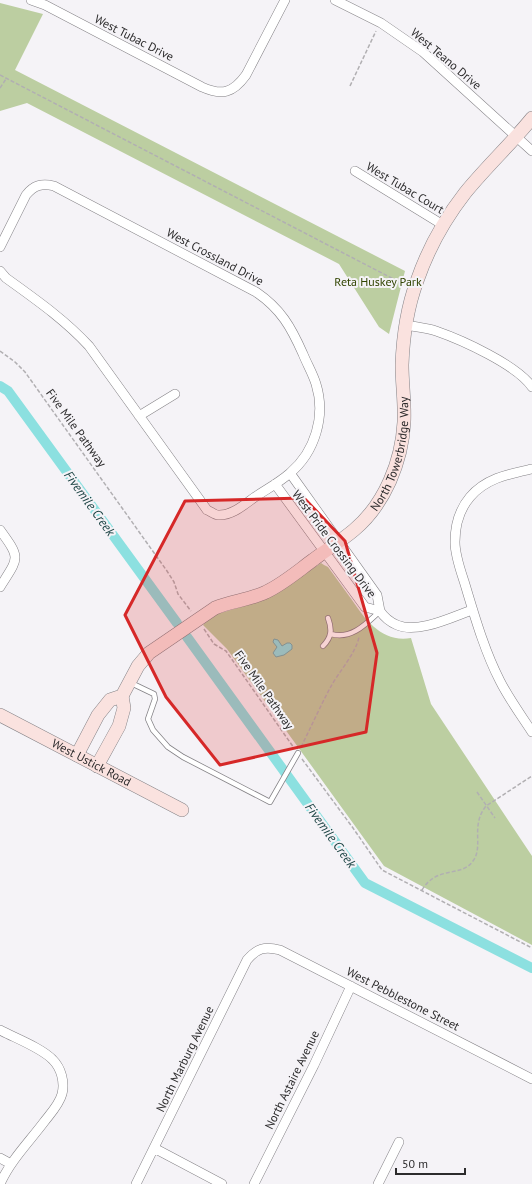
<svg xmlns="http://www.w3.org/2000/svg" width="532" height="1184" font-family="'PT Sans',sans-serif">
<rect width="100%" height="100%" fill="#f5f3f7"/>
<path fill="#bccea1" d="M0 3 43 14 15 70 405 271 389 334 379 327 339 264 27 103 0 111Z
M321 563 324 565 328 567C336 578 344 589 352 600 366 621 383 643 411 638L431 704 532 856V945L384 866 227 649 203 625 208 619 217 614 251 604 277 593Z"/>
<path fill="#8ce0e0" stroke="#6faaaa" d="M274 639 278 640 282 646 287 643H290L292 645V649L284 655 276 657 273 653 277 647 273 642Z"/>
<g fill="none" stroke-linecap="round" stroke-linejoin="round">
<path stroke="#8ce0e0" stroke-width="10" d="M0 386 8 391 177 623
M187 637 365 883 532 968"/>
<defs>
<path id="lane" d="M331 634C351 640 366 624 380 611
M323 646C332 637 332 629 328 618
M131 683 154 694 155 699 148 719 153 730 168 747 183 757 270 802 298 753"/>
<path id="street" d="M31 0 45 5 202 87C222 96 233 93 246 75L285 0
M335 0 381 23 423 52 532 151
M355 171 443 225
M0 247 26 195C34 185 42 183 54 186L256 292C281 309 291 327 303 354 307 364 313 374 316 384 326 416 315 452 290 473 280 482 267 489 255 497 245 504 232 516 218 515 215 515 210 511 207 510L89 346C64 319 35 299 6 278L0 271
M406 325C416 327 427 328 436 331 462 340 517 365 532 387
M139 416 175 394
M532 469C509 474 486 478 470 497 459 510 455 526 455 542 455 555 460 569 464 581 474 614 484 650 500 681 509 699 521 715 532 732
M275 484 365 607 380 611 377 595 290 473
M0 530C21 559 19 557 0 587
M380 611C384 617 390 622 397 625 418 634 452 617 472 610
M0 1030C15 1038 42 1048 53 1060 61 1068 65 1082 62 1094 59 1105 50 1114 44 1122 29 1142 10 1161 0 1184
M154 1148 222 1184
M0 1158 11 1164
M136 1184 247 960C257 948 265 946 280 950L532 1079
M254 1184 314 1065 351 986
M378 1184 399 1142"/>
<g id="secondary">
<path id="s1" d="M0 715 182 810"/>
<path id="s2" d="M77 755 98 715 110 700 122 696 138 666 149 653 215 608C231 601 250 600 266 592 283 584 298 571 313 560 326 550 341 541 354 530 385 504 402 461 404 422 405 403 402 384 402 365 403 337 407 308 417 281 428 249 444 220 465 193 486 167 511 144 532 118"/>
<path d="M97 766 119 726 124 708 122 696"/>
</g>
</defs>
<use href="#lane" stroke="#848286" stroke-width="6"/>
<use href="#street" stroke="#848286" stroke-width="10"/>
<use href="#secondary" stroke="#848286" stroke-width="14"/>
<path stroke="#b1afb2" stroke-width="1.5" stroke-dasharray="4 2" stroke-linecap="butt" d="M0 75 405 285
M350 86 376 31
M0 88 6 79
M0 351 15 362 25 372 167 571 174 582 178 594 191 611
M204 629 214 644 226 651 294 748
M301 747C311 727 320 707 330 688 338 673 356 653 359 637
M302 759 353 828 382 870 532 948
M477 792 495 818
M422 890C437 865 461 878 473 861 484 846 470 826 486 806L532 776"/>
<use href="#lane" stroke="#fff" stroke-width="4.5"/>
<use href="#street" stroke="#fff" stroke-width="9"/>
<use href="#secondary" stroke="#fae2df" stroke-width="13"/>
</g>
<path fill="#d62828" fill-opacity="0.2" stroke="#d62828" stroke-width="3" stroke-linejoin="round" d="M304 498 345 541 377 653 366 732 220 765 166 697 125 615 185 501Z"/>
<g text-anchor="middle" stroke-width="4" stroke-linejoin="round" paint-order="stroke">
<g font-size="12" fill="#2c2b2c" stroke="#f5f3f7">
<text transform="translate(134 38) rotate(27)" y="4">West Tubac Drive</text>
<text transform="translate(446 59) rotate(40)" y="4">West Teano Drive</text>
<text transform="translate(405 188) rotate(31)" y="4">West Tubac Court</text>
<text transform="translate(215 257) rotate(28)" y="4">West Crossland Drive</text>
<text transform="translate(76 428) rotate(54)" y="4">Five Mile Pathway</text>
<text dy="4" stroke="none"><textPath href="#s2" startOffset="457">North Towerbridge Way</textPath></text>
<text transform="translate(334 544) rotate(53)" y="4">West Pride Crossing Drive</text>
<text transform="translate(264 690) rotate(55)" y="4">Five Mile Pathway</text>
<text dy="4" stroke="none"><textPath href="#s1" startOffset="103">West Ustick Road</textPath></text>
<text transform="translate(403 999) rotate(27)" y="4">West Pebblestone Street</text>
<text transform="translate(185 1059) rotate(-64)" y="4">North Marburg Avenue</text>
<text transform="translate(292 1080) rotate(-64)" y="4">North Astaire Avenue</text>
</g>
<g font-size="12" fill="#314400" stroke="#f5f3f7">
<text x="378" y="286">Reta Huskey Park</text>
</g>
<g font-size="13" font-style="italic" fill="#1a4242" stroke="#f5f3f7">
<text transform="translate(90 503) rotate(54)" y="5">Fivemile Creek</text>
<text transform="translate(331 835) rotate(54)" y="5">Fivemile Creek</text>
</g>
</g>
<path d="M396 1168v6h69v-6" fill="none" stroke="#2c2b2c" stroke-width="2"/>
<text x="402" y="1168" font-size="12" fill="#2c2b2c" stroke="#f5f3f7" stroke-width="3" paint-order="stroke">50 m</text>
</svg>
